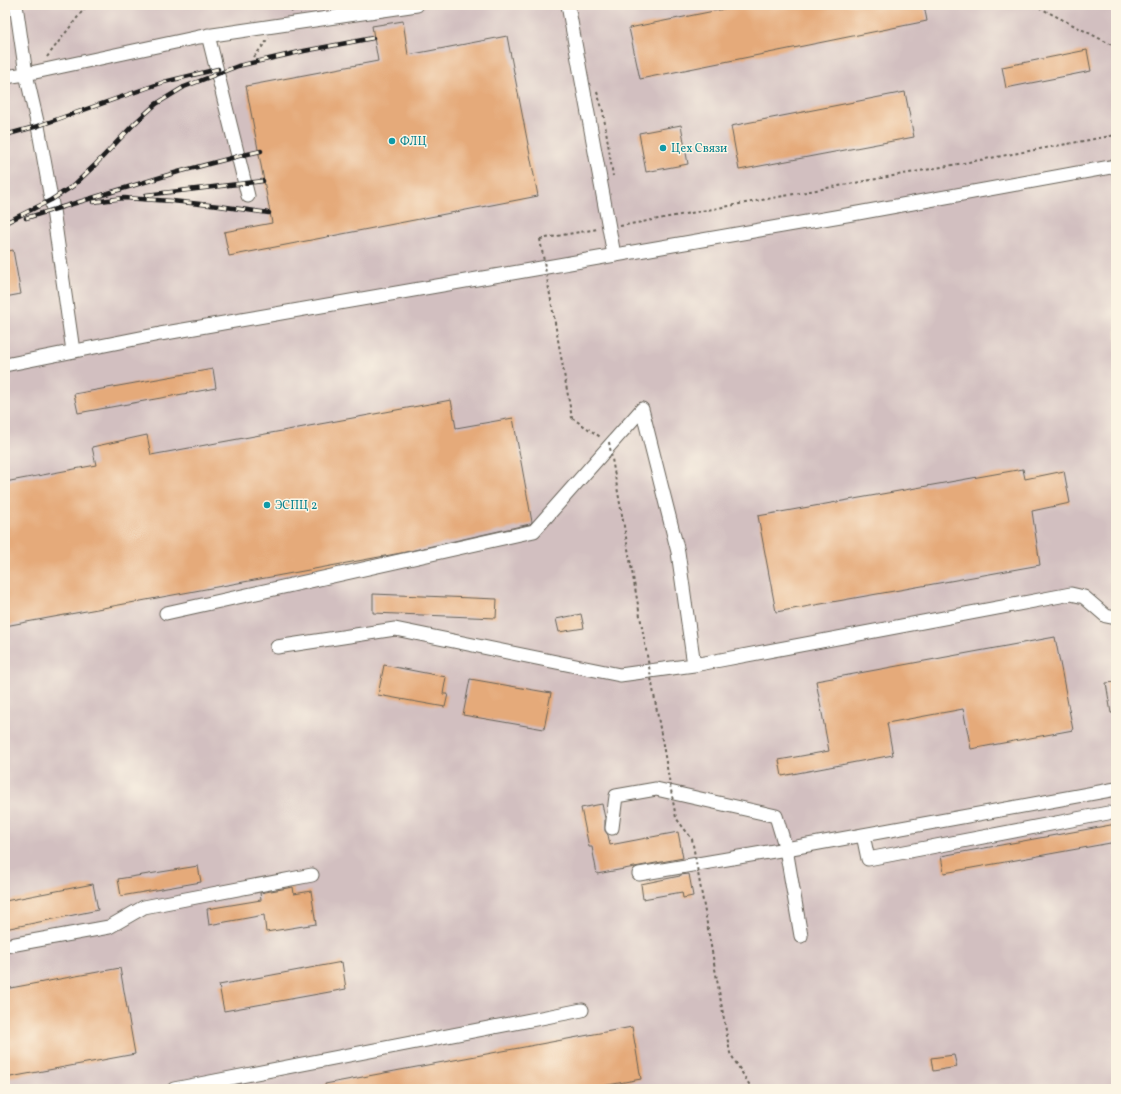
<svg xmlns="http://www.w3.org/2000/svg" width="1121" height="1094" font-family="Vollkorn,serif">
<rect width="100%" height="100%" fill="#fcf5e5"/>
<filter id="ink" filterUnits="userSpaceOnUse"><feTurbulence type="fractalNoise" baseFrequency=".025" numOctaves="2"/><feDisplacementMap in="SourceGraphic" scale="8" xChannelSelector="R" yChannelSelector="G"/><feConvolveMatrix kernelMatrix="1 2 1 2 8 2 1 2 1" color-interpolation-filters="sRGB"/></filter>
<filter id="wash" filterUnits="userSpaceOnUse"><feTurbulence type="fractalNoise" baseFrequency=".012" numOctaves="4" result="noise"/><feDisplacementMap in="SourceGraphic" scale="16" xChannelSelector="R" yChannelSelector="G"/><feGaussianBlur stdDeviation="0.9" result="paint"/><feColorMatrix in="noise" values="0 0 0 0 0 0 0 0 0 0 0 0 0 0 0 0 0 1.4 0 .05"/><feComposite in="paint" operator="in"/></filter>
<g filter="url(#wash)">
<rect width="100%" height="100%" fill="#f3e3c6"/>
<path fill="#d2bfc0" d="M5 5H1116V1089H5Z"/>
<g id="blocks">
<path fill="#e5aa7a" d="M744 5H924L927 21 640 79 629 28Z
M403 21 408 55 507 36 538 196 229 256 224 232 272 223 246 86 378 61 372 26Z
M1087 50 1091 71 1006 88 1002 67Z
M905 92 914 137 739 170 731 126Z
M681 125 688 164 646 172 639 133Z
M13 250 21 294 5 297V252Z
M213 369 216 388 78 413 74 394Z
M451 400 456 428 513 418 532 522 530 524 401 553 5 626V482L96 465 92 447 147 435 151 455Z
M1023 469 1025 479 1064 471 1070 503 1032 511 1040 565 776 612 758 516Z
M373 594 497 599 496 618 373 613Z
M581 614 584 628 559 632 556 619Z
M1055 637 1073 730 971 749 963 709 887 723 893 755 782 776 779 760 829 751 816 681Z
M384 665 446 677 443 694H448L445 707 378 695Z
M470 679 551 693 544 729 463 715Z
M1116 682V713H1111L1106 683Z
M602 804 605 818V831L608 835 610 845 678 832 683 858 597 874 592 847H589L581 808Z
M1116 824V842L944 873 941 856Z
M198 866 201 882 121 896 118 879Z
M689 874 693 896 683 898 682 892 643 899 641 884 680 876V875Z
M93 884 98 910 5 929V901Z
M293 887 294 894 311 891 316 924 266 932 264 915 209 925 207 909 261 900 260 893Z
M342 962 346 989 224 1011 219 985Z
M120 968 135 1054 5 1078V989Z
M632 1027 641 1079 586 1089H326L325 1084Z
M954 1055 957 1067 933 1071 931 1058Z"/>
</g>
</g>
<g filter="url(#ink)">
<use href="#blocks" fill-opacity="0" stroke="#676258" stroke-width="1"/>
<g fill="none" stroke-linecap="round" stroke-linejoin="round">
<defs>
<path id="minor" d="M16 5 26 74 38 126 53 210 73 351
M568 5 614 255
M208 35 248 196
M5 77 26 74 199 37 417 5
M5 365 160 334 858 213 1116 166
M642 409 678 552 694 665 1071 594 1084 597 1106 616 1116 618
M166 613 534 531 642 409
M277 647 395 629 620 675 694 665
M612 828 616 796 656 789 776 816 786 849 801 936
M863 835 868 859 1108 813
M639 874 786 849 1116 789
M5 946 109 927 144 907 312 875
M174 1089 582 1010"/>
</defs>
<use href="#minor" stroke="#676258" stroke-width="15"/>
<path stroke="#676258" stroke-width="2" stroke-dasharray="3 3" stroke-linecap="butt" d="M1034 5 1116 47
M291 12 297 5
M47 57 87 5
M254 57 269 38
M597 92 603 111 613 176
M620 226 1116 135
M540 239 597 229
M572 418 602 438"/>
<use href="#minor" stroke="#fff" stroke-width="13"/>
<defs>
<path id="rail" d="M5 135 38 126 164 82 218 69
M146 195 263 181
M93 202 124 198 172 201 219 206 269 213
M26 218 178 172 239 156 261 151
M5 223 51 200 73 186 94 166 135 123 156 104 184 87 238 66 304 51 373 38"/>
</defs>
<use href="#rail" stroke="#1c1c1c" stroke-width="4.5"/>
<use href="#rail" stroke="#fcf5e5" stroke-width="3" stroke-dasharray="9" stroke-linecap="butt"/>
<path stroke="#676258" stroke-width="2" stroke-dasharray="3 3" stroke-linecap="butt" d="M540 239 572 418
M609 442 676 818 692 839 730 1053 752 1089"/>
</g>
</g>
<g fill="#0f9aa8" stroke="#fcf5e5" stroke-width="1.5">
<circle cx="392" cy="141" r="4"/>
<circle cx="663" cy="148" r="4"/>
<circle cx="267" cy="505" r="4"/>
</g>
<g text-anchor="middle" stroke-width="3" stroke-linejoin="round" paint-order="stroke">
<g font-size="12" fill="#0d838f" stroke="#fcf5e5" text-anchor="start">
<text x="400" y="145">ФЛЦ</text>
<text x="671" y="152">Цех Связи</text>
<text x="275" y="509">ЭСПЦ 2</text>
</g>
</g>
<rect width="1121" height="1094" fill="none" stroke="#fcf5e5" stroke-width="20"/>
</svg>
